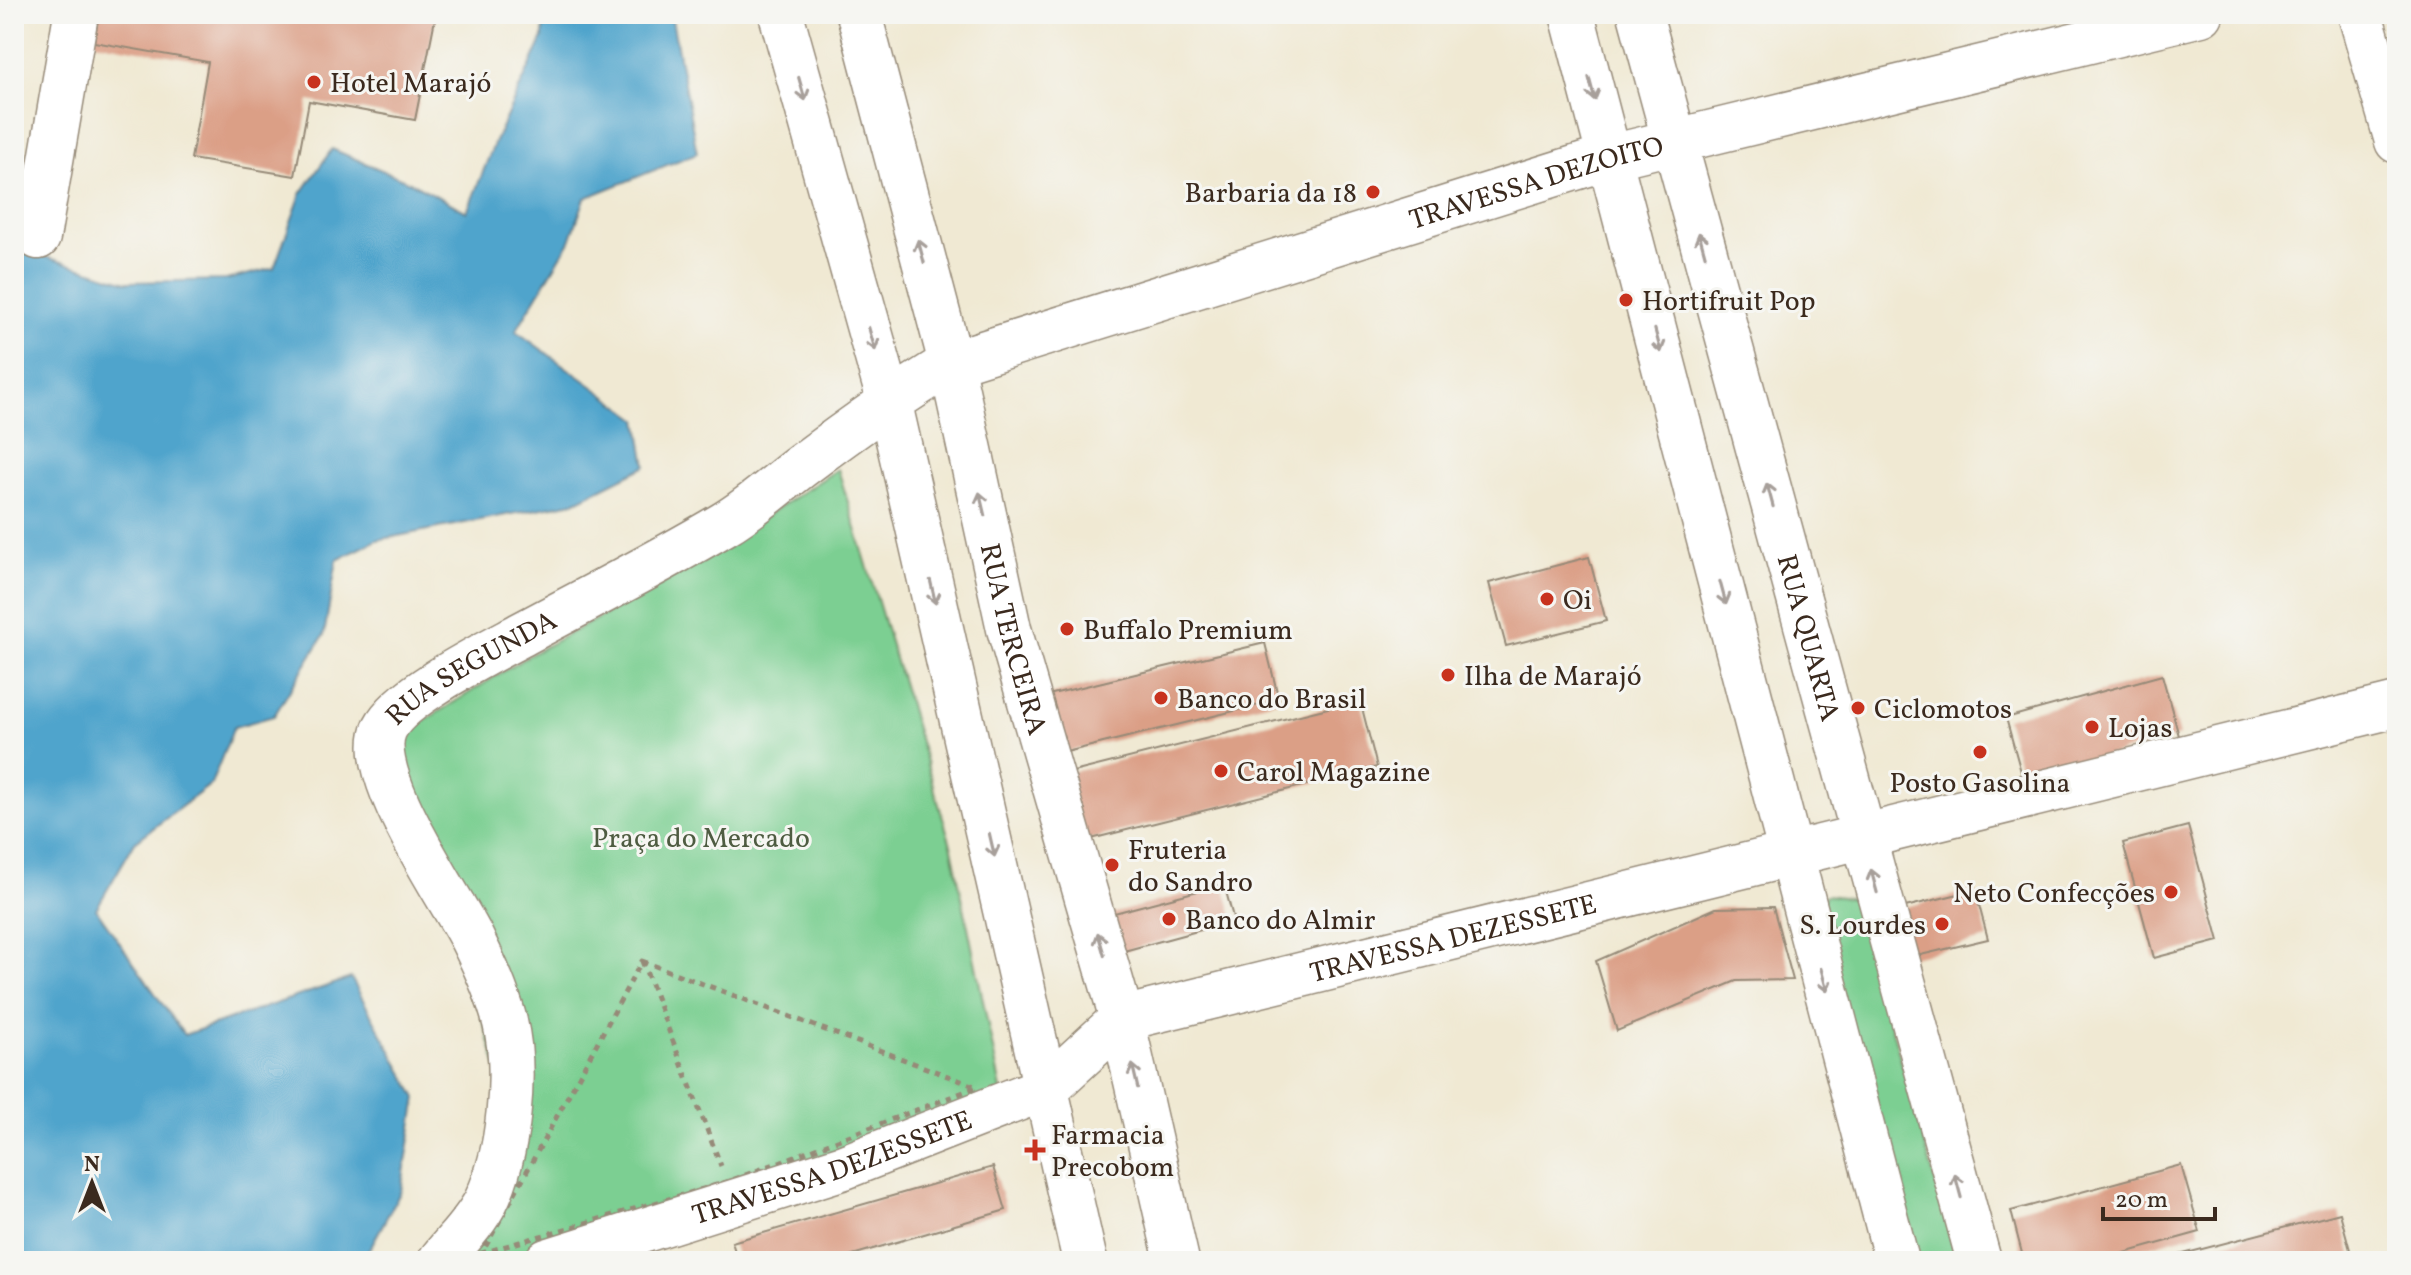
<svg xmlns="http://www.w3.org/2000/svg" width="2411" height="1275" font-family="Vollkorn,serif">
<rect width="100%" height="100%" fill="#f6f6f2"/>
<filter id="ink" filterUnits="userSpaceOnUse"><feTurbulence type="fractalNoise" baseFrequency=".0125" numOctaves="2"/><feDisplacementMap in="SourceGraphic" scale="16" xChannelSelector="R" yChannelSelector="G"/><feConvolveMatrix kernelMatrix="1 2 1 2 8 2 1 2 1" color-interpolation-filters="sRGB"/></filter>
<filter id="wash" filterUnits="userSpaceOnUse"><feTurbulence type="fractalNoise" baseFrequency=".006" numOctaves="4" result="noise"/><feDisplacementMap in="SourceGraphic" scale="32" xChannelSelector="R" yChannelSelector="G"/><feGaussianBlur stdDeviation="1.8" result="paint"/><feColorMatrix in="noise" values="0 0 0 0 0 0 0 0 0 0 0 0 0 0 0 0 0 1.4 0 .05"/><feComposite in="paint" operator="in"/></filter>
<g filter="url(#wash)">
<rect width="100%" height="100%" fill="#f0e9d3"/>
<path fill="#7ccf92" stroke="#5c7c58" stroke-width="2" d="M838 469 952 848 1002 1094 546 1261H454L517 1132 397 738 533 653 662 584Z
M1826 895 1855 899 1958 1261H1908L1816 909Z"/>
<path fill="#50a4cc" stroke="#466775" stroke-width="2" d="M544 14H671L697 153 585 198 570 241 516 331 638 419 646 466 574 502 377 540 337 560 324 635 274 716 234 727 211 784 135 842 96 909 184 1035 351 978 417 1098 401 1191 363 1261H14V247L127 282 226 280 274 268 301 194 332 149 412 183 467 212 496 139 543 38Z"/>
<g id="blocks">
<path fill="#db9f86" d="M99 14H436L415 120 309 101 295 176 191 159 208 62 94 42Z
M1589 557 1606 621 1506 646 1489 583Z
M1265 643 1279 700 1058 754 1044 696Z
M2162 675 2179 736 2023 779 2006 718Z
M1360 700 1377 767 1083 841 1065 774Z
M2188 826 2219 941 2154 958 2123 843Z
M1224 884 1234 921 1113 954 1103 916Z
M1975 890 1988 939 1908 958 1897 909Z
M1773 907 1793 980 1736 981 1617 1031 1596 961 1716 908Z
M2181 1165 2200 1232 2096 1261H2024L2011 1211Z
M993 1167 1006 1210 832 1261H738L732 1242Z
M2340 1213 2353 1261H2160V1260Z"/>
</g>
</g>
<g filter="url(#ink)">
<use href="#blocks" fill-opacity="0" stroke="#968a78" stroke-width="2"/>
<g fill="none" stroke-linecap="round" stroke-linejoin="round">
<defs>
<g id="minor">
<path d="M781 14 889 400 1085 1261"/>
<path id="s1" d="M859 14 951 363 1009 629 1122 1019 1177 1261"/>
<path d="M1572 14 1897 1261"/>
<path id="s2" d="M1640 14 1979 1261"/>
<path d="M2360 14 2397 141"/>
<path d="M38 237 76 14"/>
<path id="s3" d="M440 1261C455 1242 475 1223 486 1201 509 1154 517 1072 505 1022 498 994 485 965 472 939 451 896 363 774 385 728 401 695 491 651 524 633 591 597 659 563 724 524 751 508 775 486 800 467 849 430 898 395 951 363L1610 157 2201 14"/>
<path id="s4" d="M547 1261 844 1167 1048 1087 1122 1019 2397 705"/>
</g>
</defs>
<use href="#minor" stroke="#968a78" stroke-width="47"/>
<path stroke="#968a78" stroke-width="5" stroke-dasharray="6 6" stroke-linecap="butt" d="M642 961 977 1087 727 1182 482 1253Z
M642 961 721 1166"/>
<use href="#minor" stroke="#fff" stroke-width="44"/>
</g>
<defs><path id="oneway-shaft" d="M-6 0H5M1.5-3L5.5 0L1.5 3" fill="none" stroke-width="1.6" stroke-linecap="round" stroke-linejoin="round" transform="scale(2)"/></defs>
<g stroke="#a79f9a">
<use href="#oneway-shaft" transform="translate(802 89) rotate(74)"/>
<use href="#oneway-shaft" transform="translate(1592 89) rotate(75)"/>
<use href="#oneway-shaft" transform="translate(1702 244) rotate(-105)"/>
<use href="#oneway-shaft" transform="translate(921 251) rotate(-105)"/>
<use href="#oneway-shaft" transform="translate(872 339) rotate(74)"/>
<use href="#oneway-shaft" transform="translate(1658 341) rotate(75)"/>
<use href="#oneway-shaft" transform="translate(1770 495) rotate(-105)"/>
<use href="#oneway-shaft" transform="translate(982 504) rotate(-103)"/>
<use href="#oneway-shaft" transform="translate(933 592) rotate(77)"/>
<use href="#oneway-shaft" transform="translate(1723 593) rotate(75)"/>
<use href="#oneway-shaft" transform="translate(992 845) rotate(77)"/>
<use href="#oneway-shaft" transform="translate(1874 881) rotate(-105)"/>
<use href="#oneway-shaft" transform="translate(1101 944) rotate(-106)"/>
<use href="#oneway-shaft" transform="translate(1824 980) rotate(75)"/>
<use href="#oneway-shaft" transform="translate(1135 1076) rotate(-103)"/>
<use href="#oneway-shaft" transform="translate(1958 1186) rotate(-105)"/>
</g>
</g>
<g fill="#c8321e" stroke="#f6f6f2" stroke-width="3">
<circle cx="314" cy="82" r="8"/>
<circle cx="1373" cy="192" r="8"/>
<circle cx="1626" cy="300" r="8"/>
<circle cx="1547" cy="599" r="8"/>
<circle cx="1067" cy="629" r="8"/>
<circle cx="1448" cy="675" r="8"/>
<circle cx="1161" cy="698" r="8"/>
<circle cx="1858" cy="708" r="8"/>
<circle cx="2092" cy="727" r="8"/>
<circle cx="1980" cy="752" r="8"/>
<circle cx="1221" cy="771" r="8"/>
<circle cx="1112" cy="865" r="8"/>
<circle cx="2171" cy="892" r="8"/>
<circle cx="1169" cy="919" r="8"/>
<circle cx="1942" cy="924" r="8"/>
<path d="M1031 1138h8v8h8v8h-8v8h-8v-8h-8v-8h8z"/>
</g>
<g text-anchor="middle" stroke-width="6" stroke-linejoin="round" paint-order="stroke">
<g font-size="28" fill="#3b2a1e" stroke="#f6f6f2" text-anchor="start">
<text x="330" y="92">Hotel Marajó</text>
<text x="1357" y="202" text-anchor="end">Barbaria da 18</text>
<text x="1642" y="310">Hortifruit Pop</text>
<text x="1563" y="609">Oi</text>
<text x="1083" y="639">Buffalo Premium</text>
<text x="1464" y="685">Ilha de Marajó</text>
<text x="1177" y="708">Banco do Brasil</text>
<text x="1874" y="718">Ciclomotos</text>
<text x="2108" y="737">Lojas</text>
<text x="1237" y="781">Carol Magazine</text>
<text x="1980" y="792" text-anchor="middle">Posto Gasolina</text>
<text x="1128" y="859">Fruteria<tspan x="1128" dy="32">do Sandro</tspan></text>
<text x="2155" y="902" text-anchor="end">Neto Confecções</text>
<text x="1185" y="929">Banco do Almir</text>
<text x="1926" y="934" text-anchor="end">S. Lourdes</text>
<text x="1051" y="1144">Farmacia<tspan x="1051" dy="32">Precobom</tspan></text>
</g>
<g font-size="28" fill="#3b2a1e" stroke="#f6f6f2">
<text dy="10" stroke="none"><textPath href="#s3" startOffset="1870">TRAVESSA DEZOITO</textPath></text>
<text dy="10" stroke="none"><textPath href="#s1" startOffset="644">RUA TERCEIRA</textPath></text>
<text dy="10" stroke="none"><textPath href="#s2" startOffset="646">RUA QUARTA</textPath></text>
<text dy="10" stroke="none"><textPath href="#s3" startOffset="688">RUA SEGUNDA</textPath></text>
<text dy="10" stroke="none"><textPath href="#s4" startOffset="972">TRAVESSA DEZESSETE</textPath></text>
<text dy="10" stroke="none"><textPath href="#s4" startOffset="300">TRAVESSA DEZESSETE</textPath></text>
</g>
<g font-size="28" fill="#4e5c41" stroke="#f6f6f2">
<text x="701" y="847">Praça do Mercado</text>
</g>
</g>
<rect width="2411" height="1275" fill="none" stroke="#f6f6f2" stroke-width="48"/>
<g transform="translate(92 1183)" stroke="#f6f6f2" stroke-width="6" paint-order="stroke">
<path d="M0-6L14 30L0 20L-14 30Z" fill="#3b2a1e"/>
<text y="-12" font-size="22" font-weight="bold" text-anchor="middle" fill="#3b2a1e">N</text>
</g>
<path d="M2103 1207v12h112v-12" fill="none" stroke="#3b2a1e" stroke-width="4"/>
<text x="2115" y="1207" font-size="24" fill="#3b2a1e" stroke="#f6f6f2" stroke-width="6" paint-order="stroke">20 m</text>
</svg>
